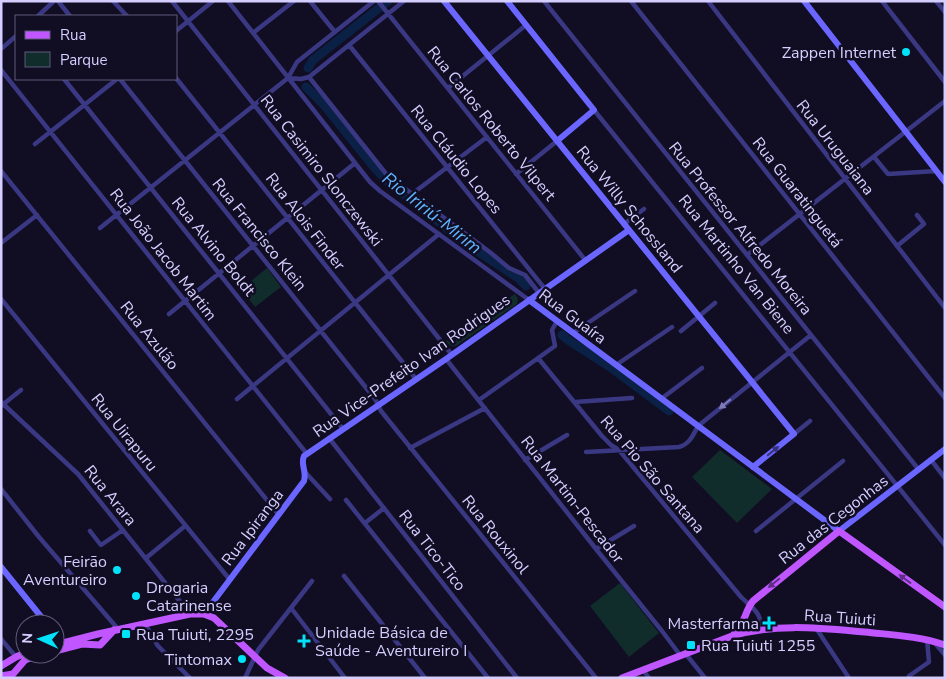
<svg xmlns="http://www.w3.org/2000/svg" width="946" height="679" font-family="'Nunito Sans',sans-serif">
<rect width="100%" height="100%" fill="#110d23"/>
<path fill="#102d2c" d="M267 268 281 287 255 307 241 289Z
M515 294 518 299 517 304 456 346C451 347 448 345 446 341Z
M720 450 772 489 737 523 692 477Z
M620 583 659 633 629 657 590 606Z"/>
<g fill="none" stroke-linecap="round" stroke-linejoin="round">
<path stroke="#0b2045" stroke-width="9" d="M308 68 313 60 388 1
M306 87 324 105 373 166 388 182 468 245 518 278 526 286
M562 335 568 340 610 367 669 411"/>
<path stroke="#3a3883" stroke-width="4.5" d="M58 1 70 16
M113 1 127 16
M172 1 452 355
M228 1 370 182 380 191 529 300
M310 1 335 32
M378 1 586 261
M544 1 919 470
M631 1 945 398
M708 1 945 308
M882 1 945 82
M936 1 945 12
M38 16 54 1
M176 31 213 1
M253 33 294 1
M349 45 545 289
M1 49 16 36
M1 70 307 454
M309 77 387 175 491 253 509 268 525 275 539 293
M176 78 416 379
M288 78 301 79 309 77 404 1
M64 79 343 429
M120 79 375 399 381 411 596 678
M448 88 526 25
M594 110 945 545
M35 144 117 79
M874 157 888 174 937 171
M1 171 279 515
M516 174 557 141
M412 194 487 137
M624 224 644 209
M100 228 288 78 297 62 374 1
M1 243 37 215
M897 246 924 224 917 215
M747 255 945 101
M1 299 230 580
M169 314 355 163
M681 331 715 303
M573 333 635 291
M538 358 602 436 611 445 619 450 741 597C750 606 767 616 757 630
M446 359 596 549 662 631 680 655
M616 365 672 327
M237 399 439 234
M661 399 702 368
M479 400 555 346 552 330 557 321
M1 402 78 474 190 614
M575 402 632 398
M1 406 21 390
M794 434 810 421
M329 438 517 678
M410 448 485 408
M586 452 679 447C690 444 693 435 698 426L811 335
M525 460 567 435
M931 460 945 478
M305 472 330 499
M1 489 39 537 118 629
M346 500 488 678
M365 523 384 508
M90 531 100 544 101 545 123 530
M756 531 843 461
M596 549 634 526
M146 558 185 526
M344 576 425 678
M291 608 345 678
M145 624 158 646 190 678
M816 628 849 678
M1 639 16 657
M934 642 945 655
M685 653 705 678
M643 670 649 678
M909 676 929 662 927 639
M245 678 258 650 312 581"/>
<path stroke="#6a66ff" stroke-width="6" d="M444 1 794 434 753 467
M507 1 594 110 557 141
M804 1 945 182
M529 300 839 531 945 449
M1 567 47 624
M204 614 304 481C307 470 300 465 304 456L446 359 629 230
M55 634 63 643"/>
<path stroke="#bf56ff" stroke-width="7" d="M734 634C746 623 744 612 753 601L839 531 945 607
M55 645 98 634 190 614H204L214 618 267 668 285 678
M55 651 82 644 100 645 114 630
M1 666 16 657 25 653
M1 676 13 674 25 660 42 654
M622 678 732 636C777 623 819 628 865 632 892 635 919 636 945 645"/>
</g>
<defs><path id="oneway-solid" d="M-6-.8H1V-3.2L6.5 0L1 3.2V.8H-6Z" transform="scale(1.25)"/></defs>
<use fill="#807cbb" href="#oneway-solid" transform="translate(725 404) rotate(141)"/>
<use fill="#35317b" href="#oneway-solid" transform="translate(773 451) rotate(-39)"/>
<g fill="#5f2e86">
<use href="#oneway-solid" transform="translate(905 579) rotate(-144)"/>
<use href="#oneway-solid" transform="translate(774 583) rotate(141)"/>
</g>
<g fill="#00e2fa" stroke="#110d23" stroke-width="2">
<circle cx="906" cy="52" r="5"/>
<circle cx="117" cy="570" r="5"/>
<circle cx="136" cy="596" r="5"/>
<path d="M766.5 615.5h5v5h5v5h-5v5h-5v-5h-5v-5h5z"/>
<rect x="121" y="629" width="10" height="10" rx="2.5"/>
<path d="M301.5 633.5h5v5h5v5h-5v5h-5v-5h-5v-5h5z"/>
<rect x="686" y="640" width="10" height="10" rx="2.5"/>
<circle cx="242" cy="659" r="5"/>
</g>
<g text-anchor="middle" stroke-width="5" stroke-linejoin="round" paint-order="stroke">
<g font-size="16" fill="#d5cfff" stroke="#110d23" text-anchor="end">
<text x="896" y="58">Zappen Internet</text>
<text x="107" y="567">Feirão<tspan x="107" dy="18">Aventureiro</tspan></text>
<text x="146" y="593" text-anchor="start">Drogaria<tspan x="146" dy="18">Catarinense</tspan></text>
<text x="759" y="629">Masterfarma</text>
<text x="315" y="638" text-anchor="start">Unidade Básica de<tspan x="315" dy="18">Saúde - Aventureiro I</tspan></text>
<text x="136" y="640" text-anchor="start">Rua Tuiuti, 2295</text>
<text x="701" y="651" text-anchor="start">Rua Tuiuti 1255</text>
<text x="232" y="665">Tintomax</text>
</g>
<g font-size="16" fill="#d5cfff" stroke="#110d23">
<text transform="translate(492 123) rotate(51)" y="6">Rua Carlos Roberto Vilpert</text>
<text transform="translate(836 147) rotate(52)" y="6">Rua Uruguaiana</text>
<text transform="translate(457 159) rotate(51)" y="6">Rua Cláudio Lopes</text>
<text transform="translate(322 170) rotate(52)" y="6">Rua Casimiro Slonczewski</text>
<text transform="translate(798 192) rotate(52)" y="6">Rua Guaratinguetá</text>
<text transform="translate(630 209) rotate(51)" y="6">Rua Willy Schossland</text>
<text transform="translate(306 221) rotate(52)" y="6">Rua Alois Finder</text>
<text transform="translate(741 228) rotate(51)" y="6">Rua Professor Alfredo Moreira</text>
<text transform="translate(260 234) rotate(51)" y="6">Rua Francisco Klein</text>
<text transform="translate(214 246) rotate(51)" y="6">Rua Alvino Boldt</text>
<text transform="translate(164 254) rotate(52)" y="6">Rua João Jacob Martim</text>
<text transform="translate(737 264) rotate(51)" y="6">Rua Martinho Van Biene</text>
<text transform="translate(573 316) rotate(37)" y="6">Rua Guaíra</text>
<text transform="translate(150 335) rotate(51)" y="6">Rua Azulão</text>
<text transform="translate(411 365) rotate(-35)" y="6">Rua Vice-Prefeito Ivan Rodrigues</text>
<text transform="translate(125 432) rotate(51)" y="6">Rua Uirapuru</text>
<text transform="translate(653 474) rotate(49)" y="6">Rua Pio São Santana</text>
<text transform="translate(111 495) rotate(51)" y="6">Rua Arara</text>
<text transform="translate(573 499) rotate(52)" y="6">Rua Martim-Pescador</text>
<text transform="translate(833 519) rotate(-38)" y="6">Rua das Cegonhas</text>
<text transform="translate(252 527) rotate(-53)" y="6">Rua Ipiranga</text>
<text transform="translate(496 534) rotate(51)" y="6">Rua Rouxinol</text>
<text transform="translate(433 550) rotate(52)" y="6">Rua Tico-Tico</text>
<text transform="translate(840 617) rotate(4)" y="6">Rua Tuiuti</text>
</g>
<g font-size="18" font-style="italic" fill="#5db5ff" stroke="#110d23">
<text transform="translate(432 213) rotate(38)" y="6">Rio Iririú-Mirim</text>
</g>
</g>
<rect width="946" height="679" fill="none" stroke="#d5cfff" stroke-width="5"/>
<rect x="15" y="15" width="162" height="65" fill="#110d23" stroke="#5f5b7b"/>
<rect x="25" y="31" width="25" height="8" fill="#bf56ff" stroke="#5f5b7b"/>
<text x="60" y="40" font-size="15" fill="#d5cfff">Rua</text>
<rect x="25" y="52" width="25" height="15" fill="#102d2c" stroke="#5f5b7b"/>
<text x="60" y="65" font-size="15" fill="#d5cfff">Parque</text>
<g transform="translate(40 639) rotate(273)"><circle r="24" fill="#110d23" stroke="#5f5b7b"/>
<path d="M0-4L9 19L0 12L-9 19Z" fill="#00e2fa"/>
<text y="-8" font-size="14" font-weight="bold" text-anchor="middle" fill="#d5cfff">N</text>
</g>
</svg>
